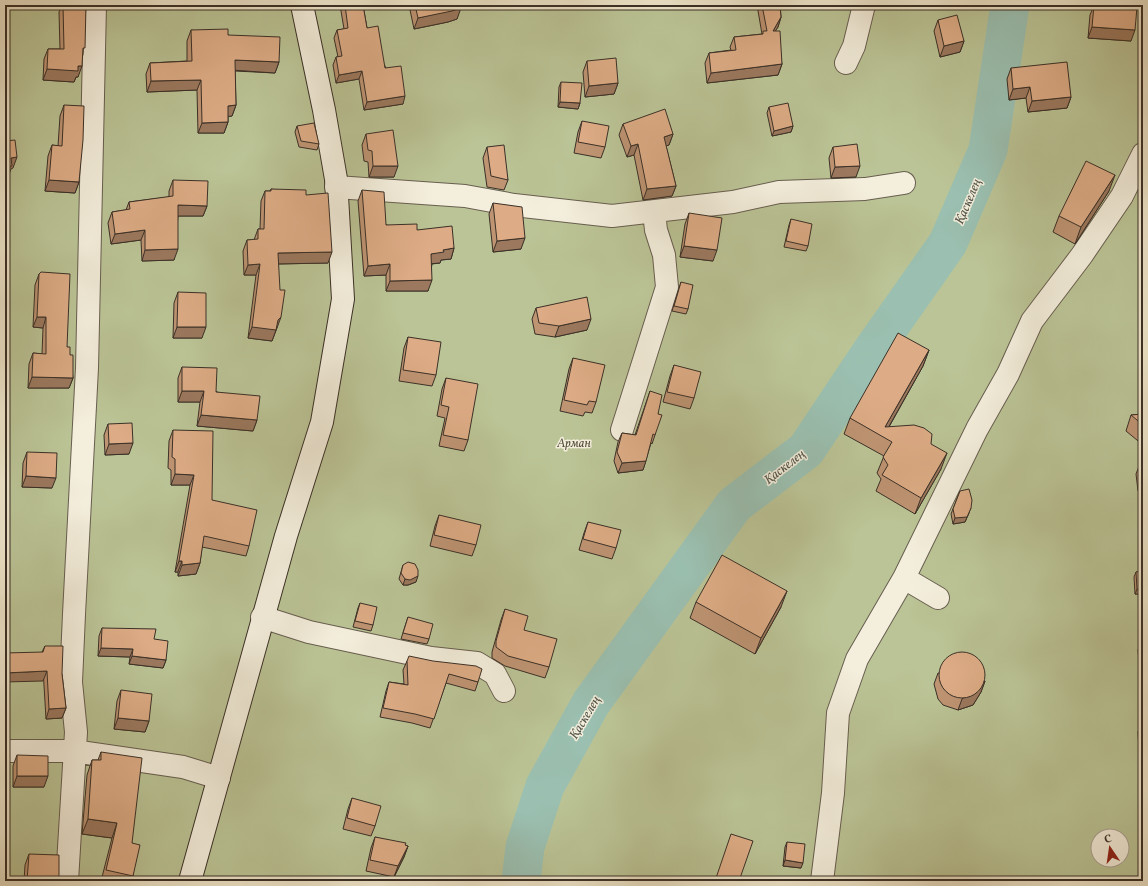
<svg xmlns="http://www.w3.org/2000/svg" width="1148" height="886" font-family="Vollkorn,serif">
<rect width="100%" height="100%" fill="#eee6cb"/>
<filter id="stains"><feTurbulence type="fractalNoise" baseFrequency=".005" numOctaves="4"/><feColorMatrix values="0 0 0 0 .2 0 0 0 0 .09 0 0 0 0 .02 0 0 0 .5 -.17"/></filter>
<radialGradient id="worn" r=".72"><stop offset=".6" stop-color="#630" stop-opacity="0"/><stop offset="1" stop-color="#630" stop-opacity=".3"/></radialGradient>
<path fill="#bbc496" stroke="#7a7a5e" fill-rule="evenodd" d="M5 5H1143V881H5ZM1098 836H1122V860H1098Z"/>
<g fill="none" stroke-linecap="round" stroke-linejoin="round">
<path stroke="#9bc0b1" stroke-width="39" d="M521 881 525 847 545 786 591 703 734 505 806 450 870 354 948 243 988 150 1010 5"/>
<defs>
<path id="street" d="M846 63 854 46 864 5
M336 187 465 196 514 205 612 216 733 202 779 192 865 189 904 183
M622 430 667 287 664 255 656 230 654 212
M938 598 904 578 977 429 1008 374 1032 321 1082 255 1122 196 1143 154
M262 617 309 632 431 658 477 663 495 674 504 691
M5 751H73L183 767 219 778
M67 881 76 732 71 682 74 614 87 368 95 5
M822 881 833 793 838 713 857 659 904 578"/>
<path id="secondary" d="M190 881 286 536 322 422 343 299 336 179 324 110 302 5"/>
</defs>
<use href="#street" stroke="#675e50" stroke-width="24"/>
<use href="#secondary" stroke="#3a3027" stroke-width="24"/>
<use href="#street" stroke="#f4efdd" stroke-width="22"/>
<use href="#secondary" stroke="#f4efdd" stroke-width="22"/>
</g>
<path fill="#be9473" stroke="#3a3027" d="M62 5H86L83 54 78 77H76L74 82 43 80 44 59 48 49H60L59 12Z
M340 5H363L367 28 403 104 364 110 359 79 336 83 333 65 336 57H338L334 38 337 30 344 29Z
M409 5H461L457 19 448 22 414 29Z
M757 5H780L781 17 778 27 775 31 782 64 778 75 707 83 705 63 709 53 731 50 730 47 734 37 762 34Z
M1094 5 1131 41 1088 38 1090 15Z
M938 20 964 41 960 52 940 57 934 31Z
M191 30 228 35 279 62 275 73 235 71 236 105 232 116H228V122L224 133H198L197 90 147 92 146 74 150 63 187 61V41Z
M587 61 618 83 614 94 585 97 583 72Z
M1011 68 1071 97 1067 108 1028 112 1026 98 1009 100 1007 79Z
M561 82 580 103 578 109 558 107 559 87Z
M64 105 79 182 75 193 45 191 48 156 52 145 58 146 60 116Z
M769 107 793 126 791 132 772 136 767 113Z
M582 121 605 147 601 158 574 153 578 132Z
M623 124 673 134 669 145 666 146 676 186 672 196 643 200 634 155 627 157 619 135Z
M297 126 319 144 317 150 299 147 295 132Z
M366 134 394 177H369L368 162 364 161 362 145Z
M487 147 508 180 504 190 487 187 483 158Z
M833 147 856 177 831 178 829 158Z
M173 180 207 206 203 216H178L174 260 142 261 141 240 111 244 108 223 112 212 126 210 129 202 169 197V191Z
M271 189 306 195 328 263 278 264 277 328 272 341 248 338 256 275H244L243 251 247 240H254L258 229H260L261 201 265 191H270Z
M362 190 386 225 417 230 454 248 451 259 441 260 440 263 432 264 428 291H386V275L364 276 358 201Z
M1109 191 1075 244 1053 232 1059 216Z
M493 203 521 249 493 252 489 214Z
M689 213 713 261 680 257 685 224Z
M791 219 808 246 806 251 784 247 789 225Z
M1143 265V359H1141Z
M39 274 70 355 73 378 69 388H28L29 364 33 353 42 354 43 328 33 327 35 285Z
M681 282 688 309 686 314 672 311Z
M178 292 202 338H173L174 303Z
M536 308 587 330 555 337 535 334 532 319Z
M408 337 436 375 432 386 399 381 404 348Z
M929 350 923 366 889 427 941 469 915 514 876 491 881 479 877 473 884 456 844 434 850 418Z
M573 358 596 402 592 413 585 412 583 416 560 411 569 369Z
M674 365 694 398 690 409 663 402 670 376Z
M182 367 257 420 253 431 197 426 200 402H178V378Z
M446 378 468 440 464 451 439 446 445 418 437 416 442 389Z
M650 391 658 414 655 435 652 444 651 443 643 470 618 473 614 461 618 442 622 433 635 435Z
M1143 414V445L1126 431 1131 415Z
M108 424 129 454 105 455 104 435Z
M173 430 212 500 249 546 246 556 202 547 200 563 196 574 178 576V572H175L190 485H171V470L168 468 169 441Z
M27 452 52 488 22 487 23 463Z
M1143 456V498L1142 493 1138 491 1136 474Z
M960 491 969 513 965 522 953 524 951 514Z
M439 515 476 545 472 556 430 546 435 526Z
M588 522 616 548 612 559 579 550 584 533Z
M403 565 416 582 408 585H403L399 579Z
M1143 571V594H1135L1134 577 1136 572Z
M696 602 781 607 755 654 690 618Z
M360 603 373 625 371 631 353 627 358 608Z
M505 609 524 630 549 667 545 678 505 666 492 658V652L501 620Z
M408 617 429 639 427 644 401 639Z
M102 628 154 639 166 660 163 668 129 664 130 657 98 656 99 636Z
M1142 639H1143V674H1140L1138 650Z
M45 646 62 674 66 708 62 718 46 719 42 652Z
M407 661 478 682 475 691 446 683 430 728 412 723 380 717 386 691 389 682 404 684 403 670Z
M938 673 985 681 981 692 973 705 958 710 943 705 938 699 934 684Z
M121 690 149 721 145 732 114 729 117 701Z
M1142 721H1143V767H1140L1138 732Z
M101 752 132 843 133 876 131 881H101L112 838 82 834 87 775 92 760H98Z
M17 755 44 787H13V766Z
M352 798 375 826 371 836 343 829 348 809Z
M1143 829V855H1141L1139 840Z
M375 837 408 846 404 857 394 877 366 871 371 848Z
M787 842 801 868 783 866 785 847Z
M29 854 59 881H24L25 865Z"/>
<path fill="#9b785e" stroke="#3a3027" d="M519 5H531L518 7Z
M461 8 457 19 448 22 414 29 418 18Z
M781 17 778 27 769 41 773 31Z
M1092 27 1135 30 1131 41 1088 38Z
M964 41 960 52 940 57 944 46Z
M235 60 279 62 275 73 231 70Z
M782 64 778 75 707 83 711 73Z
M78 66H82L78 77H76L74 82 43 80 47 69Z
M362 71 359 79 336 83 339 75Z
M201 80 197 90 147 92 151 81Z
M618 83 614 94 585 97 589 86Z
M1030 87 1026 98 1009 100 1013 89Z
M405 96 403 104 364 110 367 102Z
M1071 97 1067 108 1028 112 1032 101Z
M560 102 580 103 578 109 558 107Z
M236 105 232 116 224 117 228 106Z
M228 122 224 133H198L202 123Z
M793 126 791 132 772 136 774 131Z
M673 134 669 145 660 148 664 137Z
M638 144 634 155 627 157 631 146Z
M17 157 13 168 11 169 8 177 5 178V167L11 158Z
M373 166H398L394 177H369Z
M860 166 856 177 831 178 835 167Z
M1115 175 1109 191 1075 244 1081 227Z
M49 180 79 182 75 193 45 191Z
M676 186 672 196 643 200 647 189Z
M178 205 207 206 203 216H174Z
M145 230 141 240 111 244 115 234Z
M525 238 521 249 493 252 497 241Z
M684 246 717 250 713 261 680 257Z
M454 248 451 259 441 260 440 263 428 264 431 254 443 250Z
M178 249 174 260 142 261 145 250Z
M332 252 328 263 274 264 278 253Z
M260 264 256 275H244L248 265Z
M390 264 386 275 364 276 368 266Z
M432 280 428 291H386L390 281Z
M37 317H46L43 328 33 327Z
M281 317 277 328 275 330H276L272 341 248 338 252 327 278 320Z
M591 319 587 330 555 337 559 326Z
M177 327H206L202 338H173Z
M929 350 923 366 883 437 885 427Z
M32 377 73 378 69 388H28Z
M182 391H204L200 402H178Z
M201 415 257 420 253 431 197 426Z
M133 443 129 454 105 455 109 444Z
M947 453 941 469 915 514 921 498Z
M646 461 643 470 618 473 622 463Z
M175 474 194 475 190 485H171Z
M26 476 56 478 52 488 22 487Z
M971 508 965 522 953 524 955 518Z
M179 561H182L178 572H175Z
M200 563 196 574 178 576 182 565Z
M418 576 416 582 408 585H403L405 579Z
M1137 589H1143V594H1135Z
M787 591 781 607 755 654 761 638Z
M101 648 133 649 130 657 98 656Z
M132 656 166 660 163 668 129 664Z
M1143 666V674H1140Z
M47 671 43 681 5 682V673Z
M985 681 981 692 973 705 958 710 962 699Z
M66 708 62 718 46 719 49 709Z
M118 718 149 721 145 732 114 729Z
M1143 758V767H1140Z
M17 776H48L44 787H13Z
M88 819 117 823 112 838 82 834Z
M408 846 404 857 394 877 398 866Z
M785 860 803 863 801 868 783 866Z"/>
<path fill="#ddac86" stroke="#3a3027" d="M63 5H86L85 48H83L82 66H78V71L47 69 48 49H64Z
M345 5H363L367 28 378 26 385 68 401 66 405 96 367 102 362 71 339 75 336 57 342 56 337 30 348 28Z
M415 5H461V8L452 11 418 18Z
M762 5H780L781 17 773 31H780L782 64 711 73 709 53 736 50 734 37 763 34V31H767Z
M1094 5H1106L1137 7 1135 30 1092 27Z
M957 15 964 41 944 46 938 20Z
M228 29V35L280 37 279 62 235 60 236 105 228 106V122L202 123 201 80 151 81 150 63 192 61 191 30Z
M616 58 618 83 589 86 587 61Z
M1067 62 1071 97 1032 101 1030 87 1013 89 1011 68Z
M561 82 582 83 580 103 560 102Z
M788 103 793 126 774 131 769 107Z
M64 105 84 106 83 140 79 182 49 180 52 145 62 146Z
M665 109 673 134 664 137 676 186 647 189 638 144 631 146 623 124Z
M582 121 609 126 605 147 578 142Z
M314 123 319 144 301 141 297 126Z
M393 130 398 166H373L372 151 368 150 366 134Z
M15 140 17 157 11 158 12 166 5 167V141Z
M857 144 860 166 835 167 833 147Z
M504 145 508 180 491 176 487 147Z
M1086 161 1115 175 1081 227 1059 216Z
M173 180 208 181 207 206 178 205V249L145 250V230L115 234 112 212 130 209 129 202 173 196Z
M271 189 306 190V195L328 193 332 252 278 253 280 290H285L281 317 278 320 276 330 252 327 260 264 248 265 247 240 258 239V229H264L265 191H271Z
M362 190 384 192 386 225 417 224V230L452 226 454 248 443 250 444 252 431 254 432 280 390 281V264L368 266Z
M493 203 522 207 525 238 497 241Z
M689 213 722 218 717 250 684 246Z
M791 219 812 224 808 246 786 241Z
M41 272 70 274 67 347H70V355H73V378L32 377 33 353 46 354V317H37L39 274Z
M681 282 693 285 688 309 674 306Z
M178 292 206 293V327H177Z
M587 297 591 319 559 326 539 323 536 308Z
M898 333 929 350 885 427 914 425 924 428 932 434 931 444 947 453 921 498 882 475 888 465 883 457 892 442 850 418Z
M408 337 441 342 436 375 403 370Z
M573 358 605 365 596 402 589 401 587 405 564 400Z
M674 365 701 372 694 398 667 392Z
M182 367 217 368 216 392 260 396 257 420 201 415 204 391H182Z
M446 378 478 384 468 440 443 435 449 407 441 405Z
M650 391 662 395 658 414 662 415 655 435 653 434 646 461 622 463 617 452 622 433 636 435Z
M1143 414V425L1131 415Z
M132 423 133 443 109 444 108 424Z
M173 430 213 431 212 500 257 510 249 546 204 536 200 563 182 565V561H179L194 475 175 474V459L172 457Z
M27 452 57 453 56 478 26 476Z
M969 489 972 500 971 508 967 517 955 518 953 509 960 491Z
M439 515 481 525 476 545 434 535Z
M588 522 621 530 616 548 583 539Z
M722 555 787 591 761 638 696 602Z
M408 562 415 564 418 570V576L410 580 405 579 401 573 403 565Z
M1143 571V589H1137L1136 572Z
M360 603 377 607 373 625 355 621Z
M505 609 528 616 524 630 557 639 549 667 508 656 496 647V641Z
M408 617 433 624 429 639 403 633Z
M102 628 156 629 154 639 168 641 166 660 132 656 133 649 101 648Z
M1142 639H1143V650Z
M45 646H63L62 674 66 708 49 709 47 671 5 673V653L43 652Z
M939 675a23 23 0 1 1 46 0a23 23 0 1 1-46 0Z
M409 656 433 661 476 666 482 669 478 682 449 674 434 719 415 714 383 708 389 682 408 685 407 661Z
M121 690 152 694 149 721 118 718Z
M1142 721H1143V742Z
M101 752 142 758 132 843 140 845 133 876 106 870 117 823 88 819 92 760H101Z
M17 755 48 756V776H17Z
M352 798 381 806 375 826 347 818Z
M731 834 753 841 739 881H715Z
M375 837 406 843 405 845 408 846 398 866 370 860Z
M787 842 805 844 803 863 785 860Z
M29 854 59 855V881H27Z"/>
<g text-anchor="middle" stroke-width="3" stroke-linejoin="round" paint-order="stroke">
<g font-size="12" font-style="italic" fill="#544e3d" stroke="#f4efdd">
<text x="574" y="447">Арман</text>
</g>
<g font-size="13" font-style="italic" fill="#52544a" stroke="#f4efdd">
<text transform="translate(967 201) rotate(-67)" y="5">Қаскелең</text>
<text transform="translate(784 466) rotate(-38)" y="5">Қаскелең</text>
<text transform="translate(584 717) rotate(-59)" y="5">Қаскелең</text>
</g>
</g>
<rect width="1148" height="886" fill="none" stroke="#eee6cb" stroke-width="20"/>
<rect x="6" y="6" width="1136" height="874" fill="none" stroke="#3a3027" stroke-width="2"/>
<rect x="10" y="10" width="1128" height="866" fill="none" stroke="#3a3027"/>
<g transform="translate(1110 848) rotate(347)"><circle r="19" fill="#f4efdd" stroke="#aaa394"/>
<path d="M0-3L7 15L0 10L-7 15Z" fill="#8f2418"/>
<text y="-6" font-size="11" font-weight="bold" text-anchor="middle" fill="#3a3027">С</text>
</g>
<rect width="100%" height="100%" filter="url(#stains)"/>
<rect width="100%" height="100%" fill="url(#worn)"/>
</svg>
